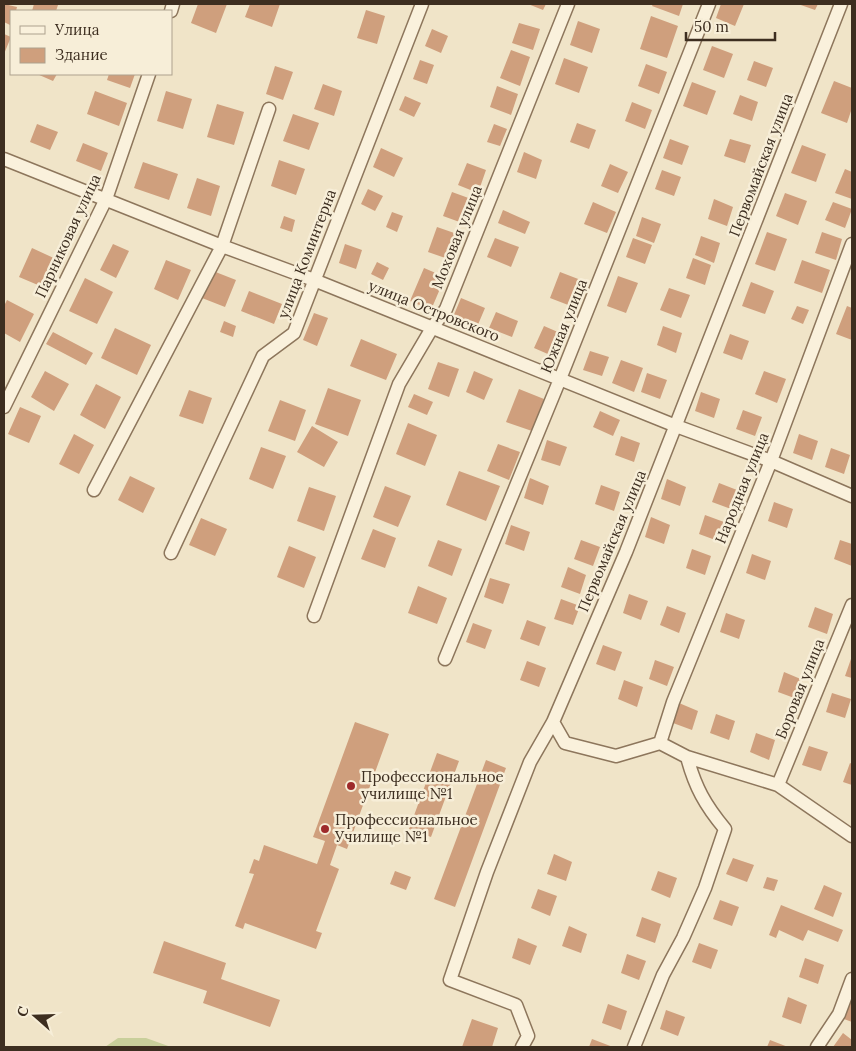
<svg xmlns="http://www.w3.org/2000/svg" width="856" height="1051" font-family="Lora,serif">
<rect width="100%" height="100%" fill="#f0e4c8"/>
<path fill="#c9cf9b" d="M118 1038H146L171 1047H105Z"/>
<path fill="#cf9f7d" d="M4 4 17 7 16 11H11L10 25 4 22Z
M34 4H54L58 5 56 11H32Z
M198 4H227L216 33 191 23Z
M250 4H280L272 27 245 17Z
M528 4H546L543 10Z
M653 4H683L679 16 652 6Z
M721 4H744L735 26 716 18Z
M798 4H818L815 10Z
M366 10 385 16 377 44 357 38Z
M651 16 678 26 667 58 640 49Z
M578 21 600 29 592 53 570 45Z
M519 23 540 29 533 50 512 43Z
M432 29 448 36 441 53 425 46Z
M4 34 11 37 4 54Z
M712 46 733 54 724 78 703 70Z
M511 50 530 57 520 86 500 78Z
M564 58 588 67 579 93 555 84Z
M420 60 434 65 427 84 413 79Z
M754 61 773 68 766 87 747 80Z
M646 64 667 72 659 94 638 86Z
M275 66 293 72 283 100 266 94Z
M37 74H57L53 81Z
M109 74H135L130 88 107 80Z
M834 81 852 88V108L847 123 821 113Z
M692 82 716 91 707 115 683 106Z
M323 84 342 91 334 116 314 109Z
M497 86 518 94 511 115 490 107Z
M95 91 127 103 119 126 87 114Z
M166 91 192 99 183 129 157 121Z
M740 95 758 102 752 121 733 114Z
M405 96 421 103 414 117 399 110Z
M632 102 652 110 645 129 625 121Z
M217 104 244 112 234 145 207 137Z
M293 114 319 123 309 150 283 141Z
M577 123 596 130 589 149 570 142Z
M37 124 58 132 50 150 30 142Z
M494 124 507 129 500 146 487 142Z
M670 139 689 146 682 165 663 158Z
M730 139 751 145 745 163 724 156Z
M83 143 108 153 101 171 76 161Z
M802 145 826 154 816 182 791 173Z
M381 148 403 158 394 177 373 167Z
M524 152 542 160 536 179 517 172Z
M279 160 305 169 296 195 271 186Z
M143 162 178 174 169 200 134 188Z
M467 163 486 170 478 193 458 185Z
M610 164 628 172 618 193 601 186Z
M845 169 852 172V199L835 193Z
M662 170 681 177 674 196 655 189Z
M197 178 220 186 211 216 187 208Z
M368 189 383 196 375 211 361 204Z
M452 192 474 200 465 224 443 216Z
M785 193 807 201 798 225 776 216Z
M714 199 733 207 727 226 708 219Z
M593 202 616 212 607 233 584 224Z
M833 202 852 209 845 228 825 220Z
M503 210 530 222 525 234 498 223Z
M392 212 403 216 397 232 386 227Z
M284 216 295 220 292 232 280 228Z
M642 217 661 224 654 243 636 236Z
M437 227 460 235 451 260 428 252Z
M767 232 787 239 775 271 755 264Z
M822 232 842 239 836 260 815 253Z
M701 236 720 243 714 263 695 255Z
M495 238 519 247 511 267 487 257Z
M633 238 652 245 645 264 626 257Z
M113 244 129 251 116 278 100 270Z
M345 244 362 250 356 269 339 263Z
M32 248 58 260 45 288 19 277Z
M693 258 711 265 705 285 686 278Z
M166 260 191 270 178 300 154 289Z
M802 260 830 270 822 293 794 283Z
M377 262 389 268 383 280 371 274Z
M424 268 445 277 431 310 410 301Z
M213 271 236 280 225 307 202 298Z
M560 272 586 282 576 308 550 298Z
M618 276 638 283 626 313 607 306Z
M85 278 113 292 97 324 69 311Z
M751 282 774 291 765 314 742 306Z
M669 288 690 295 681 318 660 310Z
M249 291 282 304 274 324 241 311Z
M461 298 485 308 477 327 453 317Z
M7 300 34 314 20 342 4 333V306Z
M797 306 809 310 803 324 791 319Z
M847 306 852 308V340L836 334Z
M496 312 518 321 512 337 489 328Z
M314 313 328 318 317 346 303 340Z
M224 321 236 326 233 337 220 332Z
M544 326 567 336 557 358 534 348Z
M663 326 682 333 676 353 657 345Z
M115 328 151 345 137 375 101 358Z
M53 332 93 353 86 365 46 344Z
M730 334 749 341 742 360 723 353Z
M361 339 397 354 386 380 350 366Z
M590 351 609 357 602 376 583 370Z
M621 360 643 368 634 392 612 383Z
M438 362 459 369 449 397 428 389Z
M45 371 69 384 54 411 31 397Z
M474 371 493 379 484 400 466 392Z
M764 371 786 379 777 403 755 394Z
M647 373 667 380 660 399 641 392Z
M96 384 121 397 105 429 80 415Z
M328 388 361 400 348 436 315 424Z
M519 389 544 399 532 431 506 422Z
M189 390 212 398 203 424 179 416Z
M701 392 720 399 714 418 695 411Z
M414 394 433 402 427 415 408 407Z
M280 400 306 410 295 441 268 431Z
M20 407 41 416 29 443 8 434Z
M743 410 762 417 755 436 736 429Z
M600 411 620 420 613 436 593 427Z
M408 423 437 435 425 466 396 454Z
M312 426 338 442 324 467 297 452Z
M74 434 94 445 79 474 59 464Z
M799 434 818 441 812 460 793 453Z
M621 436 640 443 634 462 615 455Z
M547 440 567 447 560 466 541 460Z
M498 444 520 452 509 480 487 471Z
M261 447 286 456 273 489 249 479Z
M831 448 850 455 844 474 825 467Z
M459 471 500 486 486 521 446 505Z
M130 476 155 488 143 513 118 500Z
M530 478 549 486 543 505 524 498Z
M667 479 686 487 680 506 661 499Z
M719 483 737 490 731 509 712 502Z
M601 485 620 492 614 511 595 504Z
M385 486 411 496 398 527 373 517Z
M309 487 336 496 324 531 297 521Z
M774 502 793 509 787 528 768 521Z
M705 515 724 522 718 541 699 534Z
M651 517 670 525 664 544 645 537Z
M201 518 227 529 215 556 189 545Z
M511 525 530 532 524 551 505 544Z
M373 529 396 538 385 568 361 559Z
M438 540 462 549 452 576 428 566Z
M581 540 600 547 593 566 574 559Z
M840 540 852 544V566L834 559Z
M289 546 316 557 304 588 277 577Z
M692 549 711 556 705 575 686 568Z
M752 554 771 561 765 580 746 573Z
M568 567 586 575 580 594 561 587Z
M490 578 510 584 503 604 484 597Z
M418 586 447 598 437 624 408 613Z
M629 594 648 601 641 620 623 613Z
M561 599 580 606 573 625 554 619Z
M667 606 686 613 679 633 660 625Z
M815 607 833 614 827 634 808 627Z
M726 613 745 620 739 639 720 632Z
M527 620 546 627 539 646 520 639Z
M473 623 492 630 485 649 466 642Z
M603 645 622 652 615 671 596 664Z
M852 656V678L845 676Z
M655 660 674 667 667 686 649 679Z
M527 661 546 668 539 687 520 680Z
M784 672 803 680 797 699 778 692Z
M624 680 643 687 637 707 618 699Z
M832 693 851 699 845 718 826 712Z
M679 703 698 711 692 730 673 723Z
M716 714 735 721 729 740 710 733Z
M355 722 389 734 347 849 337 845 330 865 339 869 316 931 322 933 316 949 245 923 243 929 235 926 254 874 249 873 254 859 259 861 264 845 317 864 325 841 313 837Z
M756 733 775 740 769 760 750 752Z
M809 746 828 752 821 771 802 765Z
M437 753 459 761 431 837 409 829Z
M486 760 506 768 455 907 434 899Z
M850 763 852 764V785L843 782Z
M554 854 572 862 566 881 547 874Z
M733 858 754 865 747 882 726 874Z
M395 871 411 877 406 890 390 884Z
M658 871 677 878 670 898 651 890Z
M767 877 778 880 774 891 763 888Z
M824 885 842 893 833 917 814 909Z
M538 889 557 896 550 916 531 908Z
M720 900 739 907 732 926 713 919Z
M781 905 843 930 838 942 808 930 803 941 779 930 776 938 769 935Z
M642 917 661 924 655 943 636 936Z
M569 926 587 934 581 953 562 946Z
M518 938 537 946 530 965 512 958Z
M164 941 226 963 221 979 280 1000 270 1027 203 1003 207 991 153 973Z
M699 943 718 950 711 969 692 962Z
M627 954 646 961 639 980 621 973Z
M805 958 824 965 818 984 799 977Z
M788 997 807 1005 801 1024 782 1017Z
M851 1000H852V1022L844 1019Z
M608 1004 627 1011 621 1030 602 1023Z
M666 1010 685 1017 678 1036 660 1029Z
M472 1019 498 1028 492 1047H462Z
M843 1033 852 1040V1047H833Z
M592 1039 613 1047H589Z
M770 1040 788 1047H767Z"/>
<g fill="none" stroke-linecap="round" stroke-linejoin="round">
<defs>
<path id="street" d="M171 11 173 4
M4 159 222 246 314 280 676 426 771 461 852 496
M4 407 106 199 149 74
M94 490 222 246 269 109
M171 553 263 356 294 333 422 4
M314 616 399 384 432 328 446 309 568 4
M445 659 560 379 709 4
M553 722 565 743 616 756 660 743 687 757 778 785 852 836
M660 743 673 702 771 461 852 244
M778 785 852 605
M522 1047 528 1036 516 1005 450 980 487 872 530 762 553 722 626 552 841 4
M634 1047 663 975 683 938 705 888 725 829C705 805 695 787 687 757
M817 1047 839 1014 852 979"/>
</defs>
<use href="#street" stroke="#8d765c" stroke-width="15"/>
<use href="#street" stroke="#faf1dc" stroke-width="12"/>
</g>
<g fill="#9e2a2b" stroke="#f7eed8" stroke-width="2">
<circle cx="351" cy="786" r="5"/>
<circle cx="325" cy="829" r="5"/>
</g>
<g text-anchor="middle" stroke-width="5" stroke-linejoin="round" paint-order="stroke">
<g font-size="15" fill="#3d2e20" stroke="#f7eed8">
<text transform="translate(761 165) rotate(-69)" y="5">Первомайская улица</text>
<text transform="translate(68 236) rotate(-65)" y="5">Парниковая улица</text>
<text transform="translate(457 237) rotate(-68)" y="5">Моховая улица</text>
<text transform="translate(307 254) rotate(-69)" y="5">улица Коминтерна</text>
<text transform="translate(434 311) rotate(22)" y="5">улица Островского</text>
<text transform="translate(564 326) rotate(-68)" y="5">Южная улица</text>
<text transform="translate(742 488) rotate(-68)" y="5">Народная улица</text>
<text transform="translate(612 541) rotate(-67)" y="5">Первомайская улица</text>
<text transform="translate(800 689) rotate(-68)" y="5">Боровая улица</text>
</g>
<g font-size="15" fill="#3d2e20" stroke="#f7eed8" text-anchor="start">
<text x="361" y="782">Профессиональное<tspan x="361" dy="17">училище №1</tspan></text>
<text x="335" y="825">Профессиональное<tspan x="335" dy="17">Училище №1</tspan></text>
</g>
</g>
<rect width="856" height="1051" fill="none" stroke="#3d2e20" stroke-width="10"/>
<rect x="10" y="10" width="162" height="65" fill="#f7eed8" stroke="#ada18e"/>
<rect x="20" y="26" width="25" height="8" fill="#faf1dc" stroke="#ada18e"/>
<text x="55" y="35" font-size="15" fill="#3d2e20">Улица</text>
<rect x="20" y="48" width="25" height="15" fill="#cf9f7d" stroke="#ada18e"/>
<text x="55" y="60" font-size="15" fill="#3d2e20">Здание</text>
<g transform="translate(35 1016) rotate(290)" stroke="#f7eed8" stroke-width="4" paint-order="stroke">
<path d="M0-4L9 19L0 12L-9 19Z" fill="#3d2e20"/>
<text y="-8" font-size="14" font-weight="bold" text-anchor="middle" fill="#3d2e20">С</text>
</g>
<path d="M686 32v8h89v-8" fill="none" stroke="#3d2e20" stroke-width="2.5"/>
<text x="694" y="32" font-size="15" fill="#3d2e20" stroke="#f7eed8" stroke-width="4" paint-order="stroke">50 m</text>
</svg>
